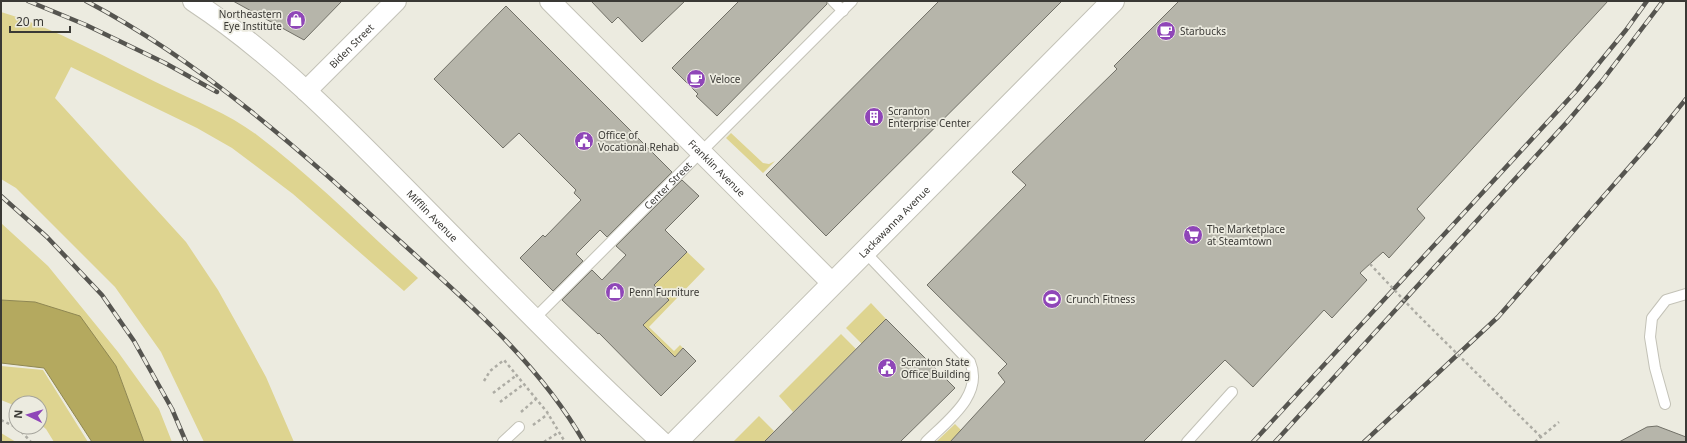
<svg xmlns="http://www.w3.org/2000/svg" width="1687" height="443" font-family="'Noto Sans',sans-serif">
<rect width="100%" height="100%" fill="#ecebe0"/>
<path fill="#ded490" d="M1 12C56 28 112 61 164 86 195 101 229 114 257 135 314 178 365 230 418 278L404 291 293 194 232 148 197 128 71 67 55 98 186 242 218 290 247 342 266 377 294 442H204L161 352 115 287 16 188 1 179Z
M731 133 763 163 769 164 775 161 763 173 726 138Z
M1 223 48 266 118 352 159 409 172 442H144L116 366 35 302 1 300Z
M687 252 705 269 649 327 674 351 680 345 683 348 675 357 643 325 669 300 654 285Z
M871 303 886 319 862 344 846 328Z
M841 334 856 349 793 412 779 396Z
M1 366 43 370 88 442H54L46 429 40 424V403H16V406L1 400Z
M759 416 774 431 764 442H733Z
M955 424 961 430 950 442H936Z
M1 433 16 442H17H1Z"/>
<path fill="#b4a95f" stroke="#8f8752" d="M1 300 35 302 80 316 116 366 144 442H92L44 368 1 363Z"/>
<path fill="#b6b5aa" stroke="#717067" d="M233 1H342L304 40Z
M591 1H685L642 42 618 17 612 23Z
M739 1H827V4L717 116 696 96 698 94 672 68Z
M939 1H1062L826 236 766 175Z
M1179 1H1608L1417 209 1425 218 1389 258 1383 252 1360 273 1367 280 1332 318 1324 310 1253 387 1225 360 1143 442H950L1005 382 998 373 1007 364 927 285 1026 185 1012 172 1117 69 1114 66Z
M506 6 672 172 607 237 600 230 576 254 583 261 553 291 520 258 543 235 545 237 581 200 574 193 576 190 519 133 503 148 434 79Z
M682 180 699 196 665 230 687 252 654 285 669 300 643 325 675 357 683 348 696 361 661 396 599 333 598 334 562 300 592 270 602 280 626 255 616 246Z
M886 319 955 388 900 442H764Z
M1657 426 1686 437V442H1619L1647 427Z"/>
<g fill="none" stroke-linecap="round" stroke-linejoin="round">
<defs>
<g id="lane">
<path d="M833 1 843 11"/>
<path d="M865 252 970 362C984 395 947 421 926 442"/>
<path id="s1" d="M534 319 852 1"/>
<path d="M1665 404 1655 368 1650 337 1652 318 1666 300 1686 294"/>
<path d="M503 442 519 427"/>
<path d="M1187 442 1232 392"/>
</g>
<g id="street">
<path id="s2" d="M193 1C275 55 344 126 413 196 495 279 576 363 662 442"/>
<path id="s3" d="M550 1 833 284"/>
<path id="s4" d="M306 91 396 1"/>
</g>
<g id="secondary">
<path id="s5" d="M676 442 1113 1"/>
</g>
</defs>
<use href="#lane" stroke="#c3c2b7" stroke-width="12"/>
<use href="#street" stroke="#c3c2b7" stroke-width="22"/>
<use href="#secondary" stroke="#c3c2b7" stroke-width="24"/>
<path stroke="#adaca4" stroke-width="2.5" stroke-dasharray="3 3" stroke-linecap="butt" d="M484 381 490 371 504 360 547 412 565 442
M493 393 517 375
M500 402 524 384
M521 412 536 399
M1 420 18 428 31 442
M533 425 548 414
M544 442 559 432
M1535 442 1559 422"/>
<use href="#lane" stroke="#fff" stroke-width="10"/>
<use href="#street" stroke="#fff" stroke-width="20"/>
<use href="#secondary" stroke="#fff" stroke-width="22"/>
<defs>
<path id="rail" d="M28 1 86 25 165 63 217 92
M86 1C204 63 303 153 401 242 468 303 538 362 584 442
M1 196 47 237 102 295 134 341 172 409 186 442
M1253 442 1577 90 1626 30 1647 1
M1275 442 1567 122 1602 81 1663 1
M1364 442 1498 317 1652 141 1686 99"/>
</defs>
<use href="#rail" stroke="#565550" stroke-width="4.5"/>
<use href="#rail" stroke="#ecebe0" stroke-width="3" stroke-dasharray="9" stroke-linecap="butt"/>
<path stroke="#adaca4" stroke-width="2.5" stroke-dasharray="3 3" stroke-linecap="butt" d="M1370 264 1416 313 1541 437"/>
</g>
<defs>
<symbol id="shop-disc" viewBox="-11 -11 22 22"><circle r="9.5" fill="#8f46b8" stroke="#ecebe0"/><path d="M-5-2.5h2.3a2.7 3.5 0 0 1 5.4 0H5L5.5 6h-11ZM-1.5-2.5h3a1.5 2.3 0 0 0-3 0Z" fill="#fff"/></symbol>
<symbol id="cafe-disc" viewBox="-11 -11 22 22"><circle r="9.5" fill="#8f46b8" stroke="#ecebe0"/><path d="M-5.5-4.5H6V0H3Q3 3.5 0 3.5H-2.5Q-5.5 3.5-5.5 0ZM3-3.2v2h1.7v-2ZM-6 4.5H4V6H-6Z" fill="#fff"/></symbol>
<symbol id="building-disc" viewBox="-11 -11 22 22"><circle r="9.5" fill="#8f46b8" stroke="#ecebe0"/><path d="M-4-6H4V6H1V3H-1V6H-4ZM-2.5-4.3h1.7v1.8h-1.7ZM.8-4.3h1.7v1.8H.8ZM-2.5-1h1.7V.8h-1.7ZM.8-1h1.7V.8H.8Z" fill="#fff"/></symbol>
<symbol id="civic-disc" viewBox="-11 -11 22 22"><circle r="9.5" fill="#8f46b8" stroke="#ecebe0"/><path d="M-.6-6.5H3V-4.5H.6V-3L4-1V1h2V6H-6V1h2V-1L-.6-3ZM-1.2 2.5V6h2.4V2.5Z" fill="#fff"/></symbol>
<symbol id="supermarket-disc" viewBox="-11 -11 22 22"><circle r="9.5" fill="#8f46b8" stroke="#ecebe0"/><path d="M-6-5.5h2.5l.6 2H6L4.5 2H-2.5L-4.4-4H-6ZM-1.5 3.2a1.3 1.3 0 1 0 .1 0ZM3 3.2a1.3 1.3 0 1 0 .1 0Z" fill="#fff"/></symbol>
<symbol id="stadium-disc" viewBox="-11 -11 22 22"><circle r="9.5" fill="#8f46b8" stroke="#ecebe0"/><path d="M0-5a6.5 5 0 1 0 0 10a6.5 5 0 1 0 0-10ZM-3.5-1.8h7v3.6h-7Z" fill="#fff"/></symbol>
</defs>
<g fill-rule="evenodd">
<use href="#shop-disc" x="285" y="9" width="22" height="22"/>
<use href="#cafe-disc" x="1155" y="20" width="22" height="22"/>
<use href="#cafe-disc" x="685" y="68" width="22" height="22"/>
<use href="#building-disc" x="863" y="106" width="22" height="22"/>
<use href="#civic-disc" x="573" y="130" width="22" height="22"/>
<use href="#supermarket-disc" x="1182" y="224" width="22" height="22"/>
<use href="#shop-disc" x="604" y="281" width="22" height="22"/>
<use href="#stadium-disc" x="1041" y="288" width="22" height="22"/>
<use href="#civic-disc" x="876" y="357" width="22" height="22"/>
</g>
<g text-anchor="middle" stroke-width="3.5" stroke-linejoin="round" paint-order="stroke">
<g font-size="10" fill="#3a3935" stroke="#ecebe0" text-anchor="start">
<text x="282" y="18" text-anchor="end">Northeastern<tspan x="282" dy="12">Eye Institute</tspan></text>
<text x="1180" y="35">Starbucks</text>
<text x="710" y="83">Veloce</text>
<text x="888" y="115">Scranton<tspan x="888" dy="12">Enterprise Center</tspan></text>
<text x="598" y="139">Office of<tspan x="598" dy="12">Vocational Rehab</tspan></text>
<text x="1207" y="233">The Marketplace<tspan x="1207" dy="12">at Steamtown</tspan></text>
<text x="629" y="296">Penn Furniture</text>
<text x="1066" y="303">Crunch Fitness</text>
<text x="901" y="366">Scranton State<tspan x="901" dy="12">Office Building</tspan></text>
</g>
<g font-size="10" fill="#3a3935" stroke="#ecebe0">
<text dy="4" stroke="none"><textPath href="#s4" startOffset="64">Biden Street</textPath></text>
<text dy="4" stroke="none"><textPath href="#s3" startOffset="236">Franklin Avenue</textPath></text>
<text dy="4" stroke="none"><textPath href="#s1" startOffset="189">Center Street</textPath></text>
<text dy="4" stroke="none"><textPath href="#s2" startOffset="322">Mifflin Avenue</textPath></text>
<text dy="4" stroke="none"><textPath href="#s5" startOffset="310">Lackawanna Avenue</textPath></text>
</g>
</g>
<rect width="1687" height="443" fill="none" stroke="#3a3935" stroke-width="4"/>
<g transform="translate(28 415) rotate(275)"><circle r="19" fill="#ecebe0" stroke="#a5a49c"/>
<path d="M0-3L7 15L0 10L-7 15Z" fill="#8f46b8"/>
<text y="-6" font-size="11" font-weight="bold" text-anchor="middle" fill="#3a3935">N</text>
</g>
<path d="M10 26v6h60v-6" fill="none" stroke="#3a3935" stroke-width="2"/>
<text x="16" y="26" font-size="12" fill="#3a3935" stroke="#ecebe0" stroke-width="3" paint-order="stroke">20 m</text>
</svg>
